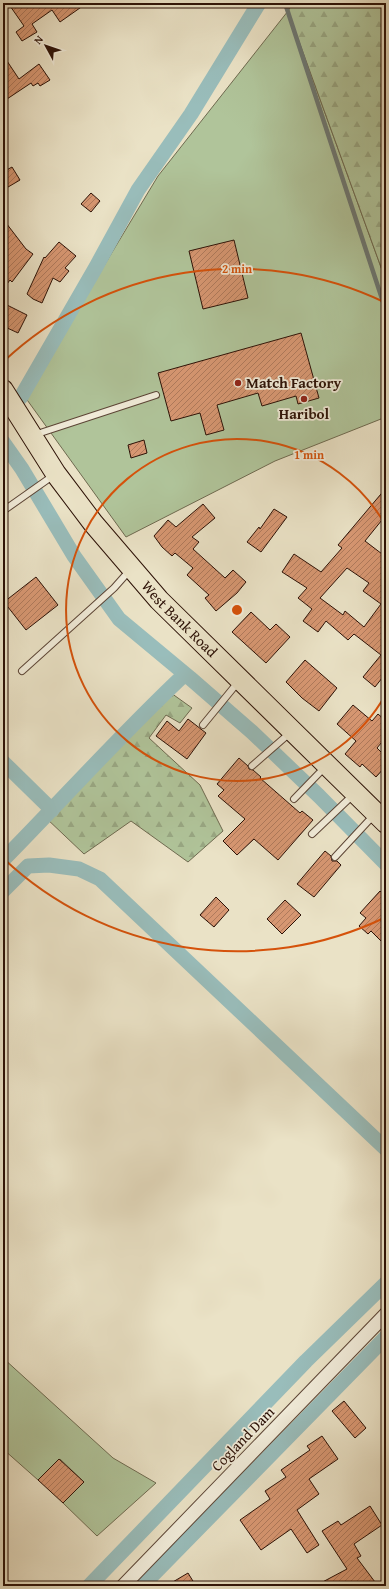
<svg xmlns="http://www.w3.org/2000/svg" width="389" height="1589" font-family="'Gentium Book Plus',serif">
<defs>
<pattern id="forest-firs" width="22" height="20" patternUnits="userSpaceOnUse"><rect width="22" height="20" fill="#b0c49a"/><path d="M5 1l3.5 6h-7zM16 11l3.5 6h-7z" fill="#98a783"/></pattern>
<pattern id="building-hatch" width="6" height="6" patternUnits="userSpaceOnUse"><rect width="6" height="6" fill="#d79772"/><path d="M-1 1l2-2M0 6l6-6M5 7l2-2" fill="none" stroke="#af7a5c"/></pattern>
</defs>
<rect width="100%" height="100%" fill="#eae2c6"/>
<filter id="stains"><feTurbulence type="fractalNoise" baseFrequency=".005" numOctaves="4"/><feColorMatrix values="0 0 0 0 .2 0 0 0 0 .09 0 0 0 0 .02 0 0 0 .5 -.17"/></filter>
<radialGradient id="worn" r=".72"><stop offset=".6" stop-color="#630" stop-opacity="0"/><stop offset="1" stop-color="#630" stop-opacity=".3"/></radialGradient>
<path fill="#b0c49a" stroke="#6e6a50" d="M288 11 386 281V417L275 461 126 537 25 397 158 176Z
M3 1358 113 1458 156 1483 97 1536 63 1503 84 1482 60 1459 38 1480 3 1449Z"/>
<path fill="url(#forest-firs)" stroke="#6e6a50" d="M293 3H386V281L288 11Z
M171 693 192 708 180 723 166 715 149 738 200 785 223 831 188 862 131 821 84 854 45 817Z"/>
<g fill="none" stroke-linecap="round" stroke-linejoin="round">
<path stroke="#6d7873" stroke-width="4.5" d="M285 3 386 311"/>
<path stroke="#99bdbb" stroke-width="15" d="M3 410 9 407 21 397 96 267 138 190 191 114 259 3
M3 442 22 469 74 556 119 619 190 678 252 732 319 796 386 864
M3 762 52 810
M3 860C64 798 122 733 185 674
M3 891 28 866 49 865 79 869 100 879 386 1149
M89 1586 306 1361 386 1283
M142 1586 386 1337"/>
</g>
<path fill="url(#building-hatch)" stroke="#2c1106" fill-rule="evenodd" d="M8 3H87L60 22 52 10 32 24 37 32 22 41 16 32 24 26Z
M3 55 19 79 39 64 50 80 40 86 38 83 33 86 31 83 7 99 3 93Z
M12 167 20 180 3 190V172Z
M91 193 100 201 91 212 81 204Z
M3 219 26 249 33 254 12 282 10 280 3 289Z
M234 240 248 298 203 309 189 251Z
M59 242 76 256 65 268 69 271 60 282 53 278 42 303 33 299 27 294 44 257 45 258Z
M3 303 27 315 18 333 3 326Z
M301 333 319 398 298 404 296 396 262 406 258 393 217 405 224 430 206 435 200 413 171 421 158 373Z
M144 440 147 453 131 458 128 445Z
M386 488V515L365 541 386 557V673L375 687 363 677 381 655 354 634 348 640 326 621 318 632 303 621 312 609 298 598 307 588 282 572 294 554 321 572 342 548 338 545ZM347 568 369 583 363 591 381 604 364 627 345 611 343 615 320 598Z
M203 504 215 518 192 537 199 542 193 549 225 578 233 570 246 582 237 593 216 611 205 598 209 595 187 575 193 568 175 553 172 556 162 547 154 536 168 520 176 527Z
M274 509 287 517 261 552 247 542 259 527 260 529Z
M36 577 58 605 26 630 4 602Z
M251 612 270 630 276 624 290 637 266 663 232 632Z
M305 660 337 688 319 711 302 698 286 682Z
M353 705 372 721 378 714 386 721V737L377 748 386 757V766L376 777 362 764 360 767 345 754 356 741 337 724Z
M188 719 206 733 187 759 156 736 167 721 179 731Z
M239 758 248 766 249 769 253 770 261 777 260 778 300 813 302 811 313 820 278 860 254 839 237 855 223 841 245 819 218 796 224 790 217 784Z
M325 851 331 856 332 861H337L341 865 314 897 297 884Z
M380 891 386 897V946L371 931 368 934 359 926 366 918 360 913Z
M216 897 229 910 214 927 200 915Z
M285 900 301 915 282 934 267 919Z
M344 1401 366 1428 355 1438 332 1411Z
M322 1436 338 1459 309 1479 319 1494 297 1510 319 1545 307 1553 291 1529 261 1550 240 1520 270 1499 265 1491 286 1477 281 1470 310 1450 307 1446Z
M59 1459 84 1482 63 1503 38 1480Z
M370 1506 382 1525 354 1544 361 1556 357 1558 378 1586H315L347 1569 322 1531 338 1521 341 1525Z
M188 1573 196 1586H166Z"/>
<g fill="none" stroke-linecap="round" stroke-linejoin="round">
<defs>
<path id="lane" d="M34 435 156 395
M3 511 54 475
M22 671 114 588 130 570
M203 725 239 681
M252 766 291 732
M294 799 325 767
M312 834 353 795
M335 857 373 816"/>
<path id="street" d="M123 1586 386 1314"/>
<g id="primary">
<path id="s1" d="M3 390 56 474 93 523 159 600 386 823"/>
</g>
</defs>
<use href="#lane" stroke="#5c4536" stroke-width="8"/>
<use href="#street" stroke="#5c4536" stroke-width="15"/>
<use href="#primary" stroke="#2c1106" stroke-width="22"/>
<use href="#lane" stroke="#f1ecda" stroke-width="6"/>
<use href="#street" stroke="#f1ecda" stroke-width="13"/>
<use href="#primary" stroke="#eae2c6" stroke-width="20"/>
</g>
<g fill="none" stroke="#d5520b" stroke-width="2">
<path d="M386 694A171 171 0 1 1 386 526"/>
<path d="M384 918A341 341 0 0 1 4 859M4 361A341 341 0 0 1 384 302"/>
</g>
<g fill="#8f2418" stroke="#f1ecda" stroke-width="1.5">
<circle cx="238" cy="383" r="4"/>
<circle cx="304" cy="399" r="4"/>
</g>
<g text-anchor="middle" stroke-width="3.5" stroke-linejoin="round" paint-order="stroke">
<g font-size="15" font-weight="bold" fill="#2c1106" stroke="#f1ecda" text-anchor="start">
<text x="246" y="388">Match Factory</text>
<text x="304" y="419" text-anchor="middle">Haribol</text>
</g>
<g font-size="15" fill="#2c1106" stroke="#f1ecda">
<text dy="5" stroke="none"><textPath href="#s1" startOffset="290">West Bank Road</textPath></text>
<text transform="translate(243 1439) rotate(-46)" y="5">Cogland Dam</text>
</g>
</g>
<circle cx="237" cy="610" r="6" fill="#d5520b" stroke="#f1ecda" stroke-width="2"/>
<g font-size="12" text-anchor="middle" font-weight="bold" fill="#d5520b" stroke="#f1ecda" stroke-width="3.5" stroke-linejoin="round" paint-order="stroke">
<text x="237" y="273">2 min</text>
<text x="309" y="459">1 min</text>
</g>
<rect width="389" height="1589" fill="none" stroke="#eae2c6" stroke-width="16"/>
<rect x="4" y="4" width="381" height="1581" fill="none" stroke="#2c1106" stroke-width="2"/>
<rect x="8" y="8" width="373" height="1573" fill="none" stroke="#2c1106"/>
<g transform="translate(46 46) rotate(310)" stroke="#f1ecda" stroke-width="3" paint-order="stroke">
<path d="M0-3L7 15L0 10L-7 15Z" fill="#2c1106"/>
<text y="-6" font-size="11" font-weight="bold" text-anchor="middle" fill="#2c1106">N</text>
</g>
<rect width="100%" height="100%" filter="url(#stains)"/>
<rect width="100%" height="100%" fill="url(#worn)"/>
</svg>
